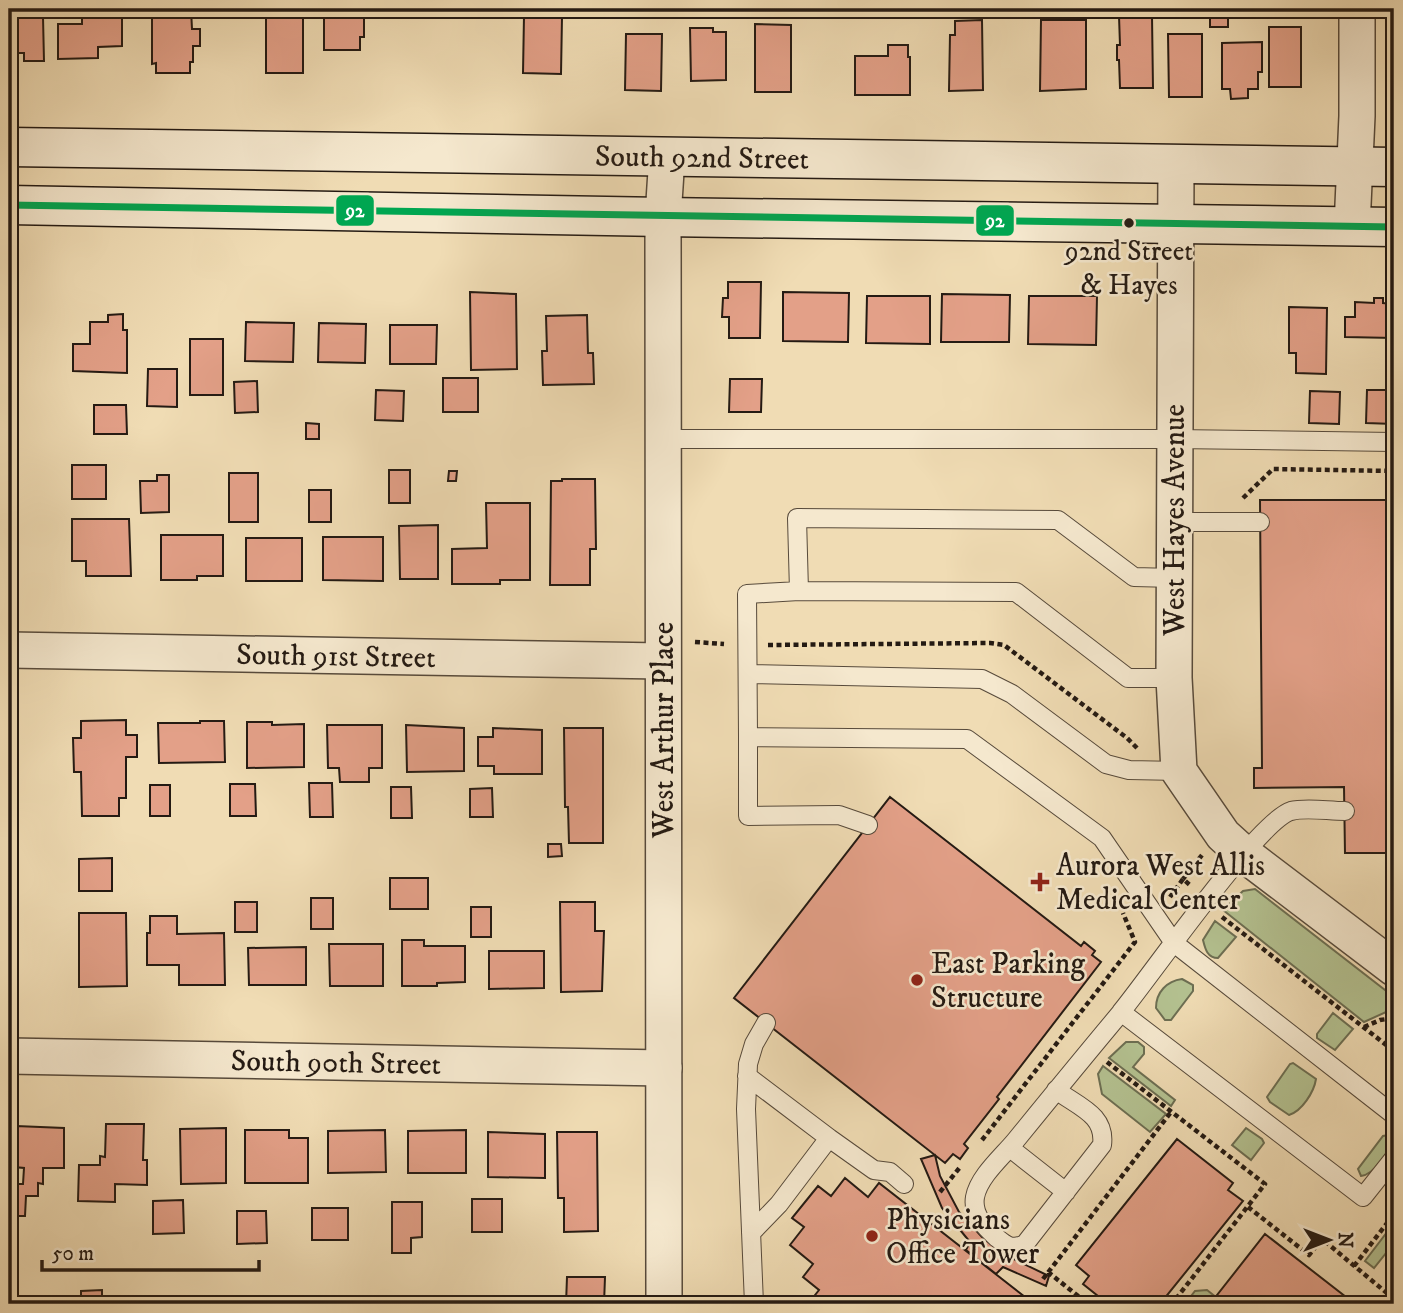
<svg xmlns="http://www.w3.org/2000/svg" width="1403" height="1313" font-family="'IM FELL DW Pica',serif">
<rect width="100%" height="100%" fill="#f0dcb4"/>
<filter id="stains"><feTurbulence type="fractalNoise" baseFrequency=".00286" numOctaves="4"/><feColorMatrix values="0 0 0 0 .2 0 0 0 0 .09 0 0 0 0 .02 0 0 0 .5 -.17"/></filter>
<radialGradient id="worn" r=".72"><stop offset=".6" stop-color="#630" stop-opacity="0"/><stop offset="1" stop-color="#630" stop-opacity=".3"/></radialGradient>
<path fill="#b4c291" stroke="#6c6e52" stroke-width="2" d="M1255 889 1394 997V1012H1386L1364 1022 1223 910 1243 891Z
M1215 921 1236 937 1218 958C1207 958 1205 948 1203 940Z
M1182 979 1193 985V991L1171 1020H1165L1156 1008C1156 992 1167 981 1182 979Z
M1333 1013 1353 1029 1335 1050 1317 1038V1034Z
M1126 1042H1138L1144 1047V1054L1133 1067 1175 1100 1171 1106 1109 1058Z
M1293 1063 1316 1079C1314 1092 1302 1111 1289 1115L1270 1102 1267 1097 1290 1064Z
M1103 1066 1166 1114 1150 1132 1102 1094 1098 1074Z
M1246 1128 1262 1139 1264 1143 1251 1160 1232 1145Z
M1388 1135 1392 1137C1392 1150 1373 1175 1361 1176L1358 1169 1383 1136Z
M1394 1223V1243L1374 1268 1365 1261Z
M1207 1290 1217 1298 1212 1304H1185L1195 1291Z"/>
<path fill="#e3a088" stroke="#241a13" stroke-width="2" d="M82 9H122V46L98 47V58L58 59V24H82Z
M152 9H191L192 29H200V46H193V62H190V73H156V63L152 64Z
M266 9H303V73H266Z
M324 9H391V11L364 12V37H360V50H324Z
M433 9H455V15L433 16Z
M1210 9H1228V27H1210Z
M1264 9H1295V15H1264Z
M524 16 562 17 561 74 523 73Z
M1119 16H1152L1153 88H1120L1119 60H1117V45H1120Z
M10 17H43L44 61H24V53H10Z
M982 20 983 90 949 91 950 35H955V21Z
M1041 20H1086V89L1040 91Z
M755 24 791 25V92H755Z
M1269 27H1301V87H1269Z
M690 28H713V32H726V80L691 81Z
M626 34H662L661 91 625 90Z
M1168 34H1202V97H1169Z
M1262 42V72H1258V89H1248V98L1231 99 1230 89H1222V43Z
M888 45H908V57H910V95H855V56H888Z
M728 282H761L760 338H729V317H722L723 298H728Z
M470 292 516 294 517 369 471 370Z
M783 292 849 293 848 342 783 341Z
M942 294 1010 295 1009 342H941Z
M867 296H930V344L866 343Z
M1029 296H1097L1096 345 1028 344Z
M1374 298H1383V303L1394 304V338L1345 337V317H1355V302L1374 303Z
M1289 307 1327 308 1326 374 1296 373V353H1289Z
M123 314V330H127V373L73 371V344H90V322H108V315Z
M587 315 588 353H593L594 384 543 385 542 351H547L546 316Z
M246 322 294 323 293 362 245 361Z
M319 323 366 324 365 363 318 362Z
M390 325H437L436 364H390Z
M190 339H223V395H190Z
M148 369H177V407L147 406Z
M443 378H478V412H443Z
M730 379H762L761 412H729Z
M257 381 258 412 235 413 234 382Z
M376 390 404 391 403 421 375 420Z
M1367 390H1394V424L1366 423Z
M1310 391 1340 392 1339 424 1309 423Z
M94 405H126L127 434H94Z
M306 423 319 424V439H306Z
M72 465H106V499H72Z
M389 470H410V503H389Z
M449 471H457L456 481H448Z
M229 473H258V522H229Z
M157 475H169V512L141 513 140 481H157Z
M562 479H595L596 549H590V585H550L551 481H562Z
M309 490H331V522H309Z
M1260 500H1394V853H1345L1344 787 1254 788V768H1262Z
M486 503H530V580H500V584H452V549L487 548Z
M72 519H129L131 576H86V561H72Z
M438 525V579H400L399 526Z
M161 535H223V576H197V580H161Z
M323 537H383V581L323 580Z
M246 538H302V581H246Z
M126 720V735H137V757H126V798H119V816H82L81 772H74L73 738H81V721Z
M200 721H224L225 762 159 763 158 723H200Z
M247 722H272V725L304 724V767L247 768Z
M327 725H382V768H369V782H340L339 768H328Z
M406 725 464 728V771L407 772Z
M493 728 542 730V774H494V766H478V737H493Z
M564 728H603V843H569L568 807H565Z
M309 783H332L333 817H310Z
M230 784H255L256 816H230Z
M150 785H170V816H150Z
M391 787H411L412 818H391Z
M492 788 493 817H470V789Z
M890 797 1081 946 1084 942 1095 951 1092 955 1101 962 997 1097 999 1099 964 1144 968 1148 960 1159 953 1154 945 1163 734 998Z
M548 844H561L562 856 548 857Z
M112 858V891H79V859Z
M390 878H428V909H390Z
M311 898H333V929H311Z
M235 902H257V932H235Z
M560 902H595V931H604L602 991 561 992Z
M471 907H491V937H471Z
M79 913H126L127 986 79 987Z
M150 916H177V934L224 933 225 985H179V965H147V933H150Z
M402 940H424V946H465V982L437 983V986H402Z
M329 944H383V986H330Z
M306 947V985H249L248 948Z
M489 951H544V988L489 989Z
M106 1124H144L143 1160H147V1185L115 1184V1202L78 1201 79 1165H100V1156L105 1157Z
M16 1126 64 1128V1168H43V1184L38 1183V1196H26L25 1216H9V1184H23L24 1168 14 1167Z
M226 1128V1183L181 1184 180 1129Z
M245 1130H289V1138H308V1183H245Z
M385 1130 386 1172 328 1173V1131Z
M466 1130V1173H408V1131Z
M488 1132 545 1134V1178L488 1177Z
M557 1132H597L598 1231 564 1232V1198H558Z
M1177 1139 1233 1183 1228 1190 1243 1201 1160 1304H1108L1083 1284 1089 1276 1076 1265Z
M935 1155 940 1176 959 1212 982 1237 1005 1255 1049 1276 1046 1286 1003 1267 996 1274 966 1250 970 1242 942 1208 921 1159Z
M845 1178 868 1197 879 1183 1034 1304H808L819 1290 803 1277 813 1264 790 1245 804 1227 792 1218 818 1186 831 1196Z
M472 1199H502V1232H472Z
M183 1200 184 1233 153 1234V1201Z
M392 1202H422V1237L411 1238V1253H392Z
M312 1208H348V1240H312Z
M237 1211H266L267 1243 237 1244Z
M1265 1234 1355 1304H1210Z
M567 1277H605L604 1304H566Z
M102 1290V1304H75L81 1303V1291Z
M233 1297H271V1304H233Z"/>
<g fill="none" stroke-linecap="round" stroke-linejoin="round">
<defs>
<path id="lane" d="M662 439H1174L1394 442
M1174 522H1260
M1174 578 1134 577 1058 520 797 518 799 591 747 594 748 737 967 739 1102 838 1174 943 1394 1115
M799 591 1016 592 1128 678H1174
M748 674 982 679 1012 694 1106 764 1129 770 1179 771
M748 737V816L839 815 868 825
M1345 811C1328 811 1306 807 1291 811 1258 821 1150 977 1121 1012L1363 1197 1394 1158
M747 1076 829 1138 779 1204 751 1233
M1056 1090C1079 1107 1106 1115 1102 1145L1025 1244C1012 1250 1007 1246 997 1238 985 1227 972 1215 975 1197 979 1176 1003 1156 1016 1140 1051 1097 1087 1053 1123 1010
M829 1138 874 1170 890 1172 904 1184
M1010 1148 1066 1192
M754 1304 746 1109 748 1064 754 1044 766 1023"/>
<g id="street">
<path d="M1176 163 1174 678 1179 771 1223 835 1244 854 1394 968"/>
<path d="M1352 227 1357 116V9"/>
<path id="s1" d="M9 650 662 661"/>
<path id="s2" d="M9 1056 664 1068"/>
<path d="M664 1304 663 217 667 156"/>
</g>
<g id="secondary">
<path id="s3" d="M9 147 1394 167"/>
<path d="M9 205 663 217 1394 227"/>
</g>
</defs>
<use href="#lane" stroke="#574a3b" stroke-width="20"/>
<use href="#street" stroke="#574a3b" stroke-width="38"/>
<use href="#secondary" stroke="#241a13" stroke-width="41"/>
<path stroke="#241a13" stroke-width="4.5" stroke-dasharray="5 3.5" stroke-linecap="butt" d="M1243 498 1273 469 1394 471
M695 642 724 644
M768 645 990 643 1004 645 1127 738 1137 748
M1183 879 1202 855
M1170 897 1183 879 1191 886
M1222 917 1394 1051
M1364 1027 1380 1020 1394 1018
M1107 1062 1265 1184 1172 1304
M982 1140 1135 942 1123 913
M940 1192 961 1166
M1248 1207 1309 1255 1322 1239 1394 1299
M1354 1266 1394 1214
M1048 1272 1088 1304
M1043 1279 1171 1112"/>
<use href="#lane" stroke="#f5e8ce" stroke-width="18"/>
<use href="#street" stroke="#f5e8ce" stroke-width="35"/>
<use href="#secondary" stroke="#f5e8ce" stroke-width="38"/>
<defs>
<path id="bus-1" d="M9 205 1394 227"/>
</defs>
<use href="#bus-1" stroke="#f5e8ce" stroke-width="12"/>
<use href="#bus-1" stroke="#00a651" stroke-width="7"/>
</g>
<circle fill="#241a13" stroke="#f5e8ce" stroke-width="2.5" cx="1129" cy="223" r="6"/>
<g fill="#8f2418" stroke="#f5e8ce" stroke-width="2.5">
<path d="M1036.5 871.5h7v7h7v7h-7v7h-7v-7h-7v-7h7z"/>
<circle cx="917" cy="980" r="7"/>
<circle cx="872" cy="1236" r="7"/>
</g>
<g text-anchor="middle" stroke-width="5" stroke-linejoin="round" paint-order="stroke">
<g font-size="28" fill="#241a13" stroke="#f5e8ce">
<text x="1129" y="260">92nd Street<tspan x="1129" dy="34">&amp; Hayes</tspan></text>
</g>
<g font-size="30" fill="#241a13" stroke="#f5e8ce">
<text dy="10" stroke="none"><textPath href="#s3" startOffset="693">South 92nd Street</textPath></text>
<text transform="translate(1174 520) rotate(-90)" y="10">West Hayes Avenue</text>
<text dy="10" stroke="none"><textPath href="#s1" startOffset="327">South 91st Street</textPath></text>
<text transform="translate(663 730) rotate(-90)" y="10">West Arthur Place</text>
<text dy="10" stroke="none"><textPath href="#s2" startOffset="327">South 90th Street</textPath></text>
</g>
<g font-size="30" fill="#241a13" stroke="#f5e8ce" text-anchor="start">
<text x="1056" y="875">Aurora West Allis<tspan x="1056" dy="34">Medical Center</tspan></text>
<text x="931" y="973">East Parking<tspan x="931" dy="34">Structure</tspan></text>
<text x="886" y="1229">Physicians<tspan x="886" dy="34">Office Tower</tspan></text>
</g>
</g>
<g stroke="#f5e8ce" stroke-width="2.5">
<rect x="335" y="194" width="40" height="33" rx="7" fill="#00a651"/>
<rect x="975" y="204" width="40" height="33" rx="7" fill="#00a651"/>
</g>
<g font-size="19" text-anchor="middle" font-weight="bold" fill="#fff">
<text x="355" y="217">92</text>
<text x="995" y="227">92</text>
</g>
<rect width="1403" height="1313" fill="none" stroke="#f0dcb4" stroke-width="35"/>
<rect x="10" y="10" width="1382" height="1292" fill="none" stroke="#241a13" stroke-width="3.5"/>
<rect x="18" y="18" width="1368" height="1278" fill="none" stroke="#241a13" stroke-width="2"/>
<g transform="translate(1329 1240) rotate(90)" stroke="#f5e8ce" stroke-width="5" paint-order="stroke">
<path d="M0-5L12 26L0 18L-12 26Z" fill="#241a13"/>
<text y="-10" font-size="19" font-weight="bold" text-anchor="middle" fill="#241a13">N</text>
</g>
<path d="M42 1260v10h217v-10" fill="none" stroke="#241a13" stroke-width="3.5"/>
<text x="52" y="1260" font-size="21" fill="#241a13" stroke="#f5e8ce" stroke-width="5" paint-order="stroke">50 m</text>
<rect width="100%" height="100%" filter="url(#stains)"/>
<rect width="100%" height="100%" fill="url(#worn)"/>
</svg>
